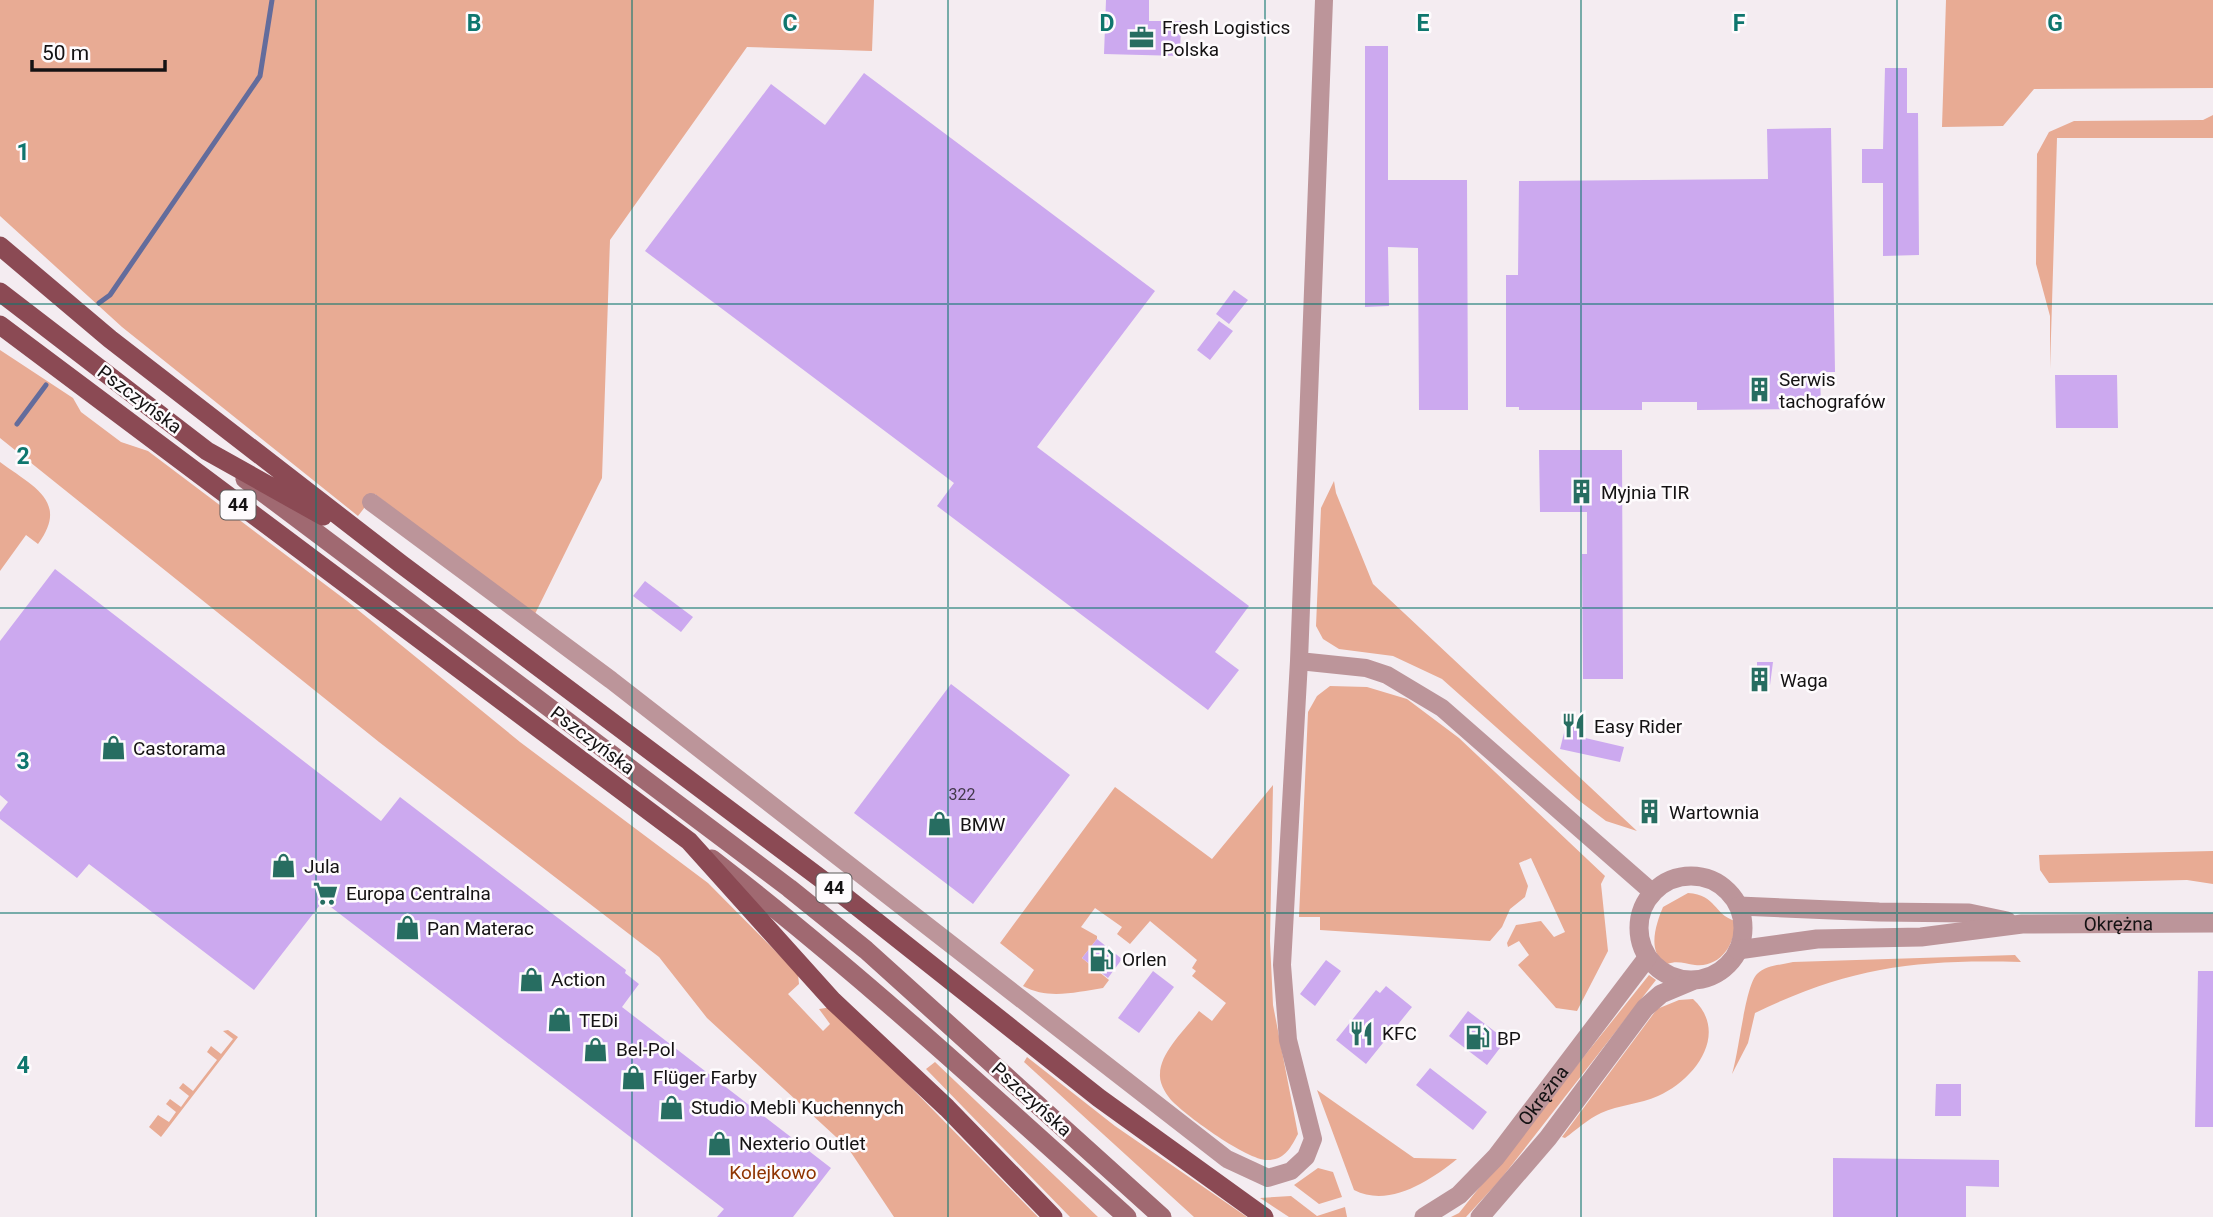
<svg xmlns="http://www.w3.org/2000/svg" width="2213" height="1217" font-family="Roboto,sans-serif">
<rect width="100%" height="100%" fill="#f4ecf1"/>
<path fill="#e8ab94" d="M0 0H874L872 51 747 47 610 240 602 478 533 618 375 494 358 516 122 327 0 216Z
M1946 0H2213V88L2034 89 2003 126 1942 127Z
M2213 115V138H2057L2050 369V316L2036 264 2037 154 2049 132 2074 121 2203 120Z
M0 350 73 398 81 412 121 442 148 451 347 601 520 742 708 883 798 974 799 984 788 994 823 1031 830 1024 819 1009 832 1007 1038 1217H894L848 1148 707 1018 659 957 379 742 0 438Z
M0 462C32 486 70 501 38 544L26 535 0 571Z
M1334 481 1336 493 1373 584 1637 831 1606 821 1577 799 1442 679 1393 656 1339 649 1323 639 1316 626 1321 508Z
M1330 686 1367 687 1407 699 1459 738 1605 876 1601 884 1608 951 1577 1011 1556 1008 1518 965 1529 955 1519 941 1508 947 1507 943 1516 925 1541 921 1554 937 1565 932 1531 858 1519 863 1528 886 1525 897 1510 909 1502 927 1490 941 1320 930V917H1299L1308 712 1317 696Z
M1273 785 1270 941 1273 1005 1298 1134C1291 1147 1285 1160 1268 1160 1248 1161 1188 1117 1173 1102 1167 1096 1159 1084 1160 1074 1160 1052 1187 1028 1199 1011L1212 1021 1226 1003 1192 976 1196 971 1192 968 1197 960 1150 921 1130 944 1117 934 1122 927 1095 908 1081 927 1097 936V939L1082 958 1109 980 1103 988C1076 992 1048 1000 1023 986L1034 970 1000 943 1115 787 1212 859Z
M2213 851V884L2187 880 2049 883 2040 870 2039 855Z
M1688 893C1717 895 1713 914 1735 921 1736 944 1720 968 1695 965 1685 964 1678 960 1667 964 1646 953 1656 924 1663 907Z
M2015 955 2021 962C1918 959 1849 967 1755 1013L1748 1043 1732 1074C1739 1053 1745 986 1757 974 1766 965 1782 965 1793 962Z
M1649 975 1656 980 1500 1180 1466 1217H1451L1459 1213Z
M1693 999C1730 1033 1695 1080 1658 1096 1640 1104 1619 1105 1601 1113 1588 1119 1576 1130 1565 1138L1562 1137 1657 1009 1679 1000Z
M228 1030 238 1037 161 1137 149 1127 158 1115 169 1122 176 1112 166 1104 170 1099 181 1107 189 1096 179 1088 183 1083 193 1091 217 1060 207 1052 211 1046 221 1054 233 1039 223 1031Z
M1027 1057 1115 1126 1247 1217H1194L1024 1062Z
M935 1062 1098 1217H1070L926 1069Z
M1317 1090 1414 1158 1457 1159C1430 1181 1389 1208 1354 1190Z
M1318 1168 1333 1172 1342 1197 1319 1204 1294 1185Z
M1291 1196 1317 1216 1345 1207 1347 1217H1289L1260 1198Z"/>
<g fill="none" stroke-linecap="round" stroke-linejoin="round">
<path stroke="#636c9c" stroke-width="5" d="M99 303 110 295 260 76 272 0
M17 424 46 385"/>
</g>
<path fill="#cca9ef" d="M1106 0H1149V21H1181L1180 56 1104 54Z
M1365 46H1388V180H1467L1468 410H1419L1418 248 1388 247 1389 306 1365 307Z
M1885 68H1907V113H1918L1919 255 1883 256V183H1862V149H1883Z
M864 73 1155 291 1037 447 1249 606 1215 652 1239 670 1208 710 937 506 954 483 645 251 771 84 825 125Z
M1831 128 1835 372H1820L1821 409 1697 410V402H1642V410H1519V407H1506V275H1518L1519 181 1768 179 1767 129Z
M1234 290 1248 300 1229 324 1216 314Z
M1219 321 1233 331 1210 360 1197 350Z
M2055 375H2117L2118 428H2056Z
M1539 450H1622L1623 679H1583L1582 554H1587V512H1540Z
M55 569 381 821 400 797 626 970 625 973 639 984 622 1007 831 1168 793 1217H717L724 1209 323 901 254 990 89 864 77 878 0 819V812L8 802 0 795V641Z
M645 581 693 617 681 632 633 596Z
M1757 662H1773L1770 685H1757Z
M951 684 1070 775 973 904 854 813Z
M1568 717 1585 721 1581 737 1624 747 1620 762 1560 749Z
M1097 939 1122 959 1108 978 1082 958Z
M1326 960 1341 971 1315 1006 1300 994Z
M1153 971 1174 987 1139 1033 1118 1018Z
M2198 971H2213V1127H2195Z
M1386 986 1412 1007 1366 1064 1336 1040 1376 990 1380 993Z
M1468 1011 1506 1040 1487 1065 1449 1036Z
M1430 1068 1487 1112 1473 1130 1416 1085Z
M1936 1084H1961V1116H1935Z
M1833 1158 1999 1160V1187L1966 1186V1217H1833Z"/>
<g fill="none" stroke-linecap="round" stroke-linejoin="round">
<path stroke="#bc959a" stroke-width="18" d="M371 502 611 680 1227 1159 1268 1178 1291 1171 1306 1157 1313 1139 1288 1040 1282 965 1299 661 1324 0
M1299 661 1366 668 1387 675 1442 708 1652 892"/>
<g stroke="#bc959a" stroke-width="19">
<circle cx="1691" cy="928" r="52"/>
<path d="M1739 906 1879 912 1969 913 2007 921"/>
<path id="s1" d="M1738 950 1817 939 1921 937 2022 924 2213 923"/>
<path id="s2" d="M1424 1217 1459 1195 1496 1157 1647 958"/>
<path d="M1480 1217 1548 1138 1645 1008 1661 994 1692 981"/>
</g>
<path stroke="#a06971" stroke-width="19" d="M245 479 789 888 866 950 1162 1217
M712 859C857 971 991 1094 1127 1217"/>
<path stroke="#8b4a54" stroke-width="19" d="M0 246 110 339 401 564 844 896 1099 1098 1264 1217
M0 292 207 451 323 516
M0 325 689 841 833 1001 947 1108 1053 1217"/>
</g>
<path fill="none" stroke="#0f766e" stroke-width="2" stroke-opacity="0.55" d="M316 0V1217M632 0V1217M948 0V1217M1265 0V1217M1581 0V1217M1897 0V1217M0 304H2213M0 608H2213M0 913H2213"/>
<defs>
<symbol id="office-bare" viewBox="-9 -9 18 18"><path d="M-6-3h4V-5.5h4V-3h4V5H-6ZM-1-4.5V-3h2v-1.5ZM-6 0V1H6V0Z" fill="#276d61" stroke="#fefbfd" stroke-width="2.5" paint-order="stroke"/></symbol>
<symbol id="building-bare" viewBox="-9 -9 18 18"><path d="M-4-6H4V6H1V3H-1V6H-4ZM-2.5-4.3h1.7v1.8h-1.7ZM.8-4.3h1.7v1.8H.8ZM-2.5-1h1.7V.8h-1.7ZM.8-1h1.7V.8H.8Z" fill="#276d61" stroke="#fefbfd" stroke-width="2.5" paint-order="stroke"/></symbol>
<symbol id="restaurant-bare" viewBox="-9 -9 18 18"><path d="M-5-6h1v4h1v-4h1v4h1v-4h1v5L-1.5 .5V6h-2V.5L-5-1ZM5-6V6H3V1.5H1.5Q1.5-4 5-6Z" fill="#276d61" stroke="#fefbfd" stroke-width="2.5" paint-order="stroke"/></symbol>
<symbol id="shop-bare" viewBox="-9 -9 18 18"><path d="M-5-2.5h2.3a2.7 3.5 0 0 1 5.4 0H5L5.5 6h-11ZM-1.5-2.5h3a1.5 2.3 0 0 0-3 0Z" fill="#276d61" stroke="#fefbfd" stroke-width="2.5" paint-order="stroke"/></symbol>
<symbol id="supermarket-bare" viewBox="-9 -9 18 18"><path d="M-6-5.5h2.5l.6 2H6L4.5 2H-2.5L-4.4-4H-6ZM-1.5 3.2a1.3 1.3 0 1 0 .1 0ZM3 3.2a1.3 1.3 0 1 0 .1 0Z" fill="#276d61" stroke="#fefbfd" stroke-width="2.5" paint-order="stroke"/></symbol>
<symbol id="fuel-bare" viewBox="-9 -9 18 18"><path d="M-5.5-6h7V0h2V4h1.3V-2.5L3-4.5l.8-.8L6-3V5H2.5V1h-1V6h-7ZM-4.2-4.7v3.2H.2V-4.7Z" fill="#276d61" stroke="#fefbfd" stroke-width="2.5" paint-order="stroke"/></symbol>
</defs>
<g fill-rule="evenodd">
<use href="#office-bare" x="1124" y="20" width="35" height="35"/>
<use href="#building-bare" x="1742" y="372" width="35" height="35"/>
<use href="#building-bare" x="1564" y="474" width="35" height="35"/>
<use href="#building-bare" x="1742" y="662" width="35" height="35"/>
<use href="#restaurant-bare" x="1556" y="708" width="35" height="35"/>
<use href="#shop-bare" x="96" y="730" width="35" height="35"/>
<use href="#building-bare" x="1632" y="794" width="35" height="35"/>
<use href="#shop-bare" x="922" y="806" width="35" height="35"/>
<use href="#shop-bare" x="266" y="848" width="35" height="35"/>
<use href="#supermarket-bare" x="308" y="876" width="35" height="35"/>
<use href="#shop-bare" x="390" y="910" width="35" height="35"/>
<use href="#fuel-bare" x="1084" y="942" width="35" height="35"/>
<use href="#shop-bare" x="514" y="962" width="35" height="35"/>
<use href="#shop-bare" x="542" y="1002" width="35" height="35"/>
<use href="#restaurant-bare" x="1344" y="1016" width="35" height="35"/>
<use href="#fuel-bare" x="1460" y="1020" width="35" height="35"/>
<use href="#shop-bare" x="578" y="1032" width="35" height="35"/>
<use href="#shop-bare" x="616" y="1060" width="35" height="35"/>
<use href="#shop-bare" x="654" y="1090" width="35" height="35"/>
<use href="#shop-bare" x="702" y="1126" width="35" height="35"/>
</g>
<g text-anchor="middle" stroke-width="5" stroke-linejoin="round" paint-order="stroke">
<g font-size="16" fill="#42384a">
<text x="962" y="800">322</text>
</g>
<g fill="#fefbfd" stroke="#5a5859" stroke-width="2">
<rect x="220.5" y="490.5" width="35" height="29" rx="5"/>
<rect x="816.5" y="873.5" width="35" height="29" rx="5"/>
</g>
<g font-size="18" font-weight="bold" fill="#141213">
<text x="238" y="511">44</text>
<text x="834" y="894">44</text>
</g>
<g font-size="19" fill="#141213" stroke="#fefbfd" text-anchor="start">
<text x="1162" y="34">Fresh Logistics<tspan x="1162" dy="22">Polska</tspan></text>
<text x="1779" y="386">Serwis<tspan x="1779" dy="22">tachografów</tspan></text>
<text x="1601" y="499">Myjnia TIR</text>
<text x="1780" y="687">Waga</text>
<text x="1594" y="733">Easy Rider</text>
<text x="133" y="755">Castorama</text>
<text x="1669" y="819">Wartownia</text>
<text x="960" y="831">BMW</text>
<text x="304" y="873">Jula</text>
<text x="346" y="900">Europa Centralna</text>
<text x="427" y="935">Pan Materac</text>
<text x="1122" y="966">Orlen</text>
<text x="551" y="986">Action</text>
<text x="579" y="1027">TEDi</text>
<text x="1382" y="1040">KFC</text>
<text x="1497" y="1045">BP</text>
<text x="616" y="1056">Bel-Pol</text>
<text x="653" y="1084">Flüger Farby</text>
<text x="691" y="1114">Studio Mebli Kuchennych</text>
<text x="739" y="1150">Nexterio Outlet</text>
</g>
<g font-size="19" fill="#141213" stroke="#fefbfd">
<text transform="translate(140 399) rotate(37)" y="7">Pszczyńska</text>
<text transform="translate(593 740) rotate(37)" y="7">Pszczyńska</text>
<text dy="7" stroke="none"><textPath href="#s1" startOffset="382">Okrężna</textPath></text>
<text dy="7" stroke="none"><textPath href="#s2" startOffset="172">Okrężna</textPath></text>
<text transform="translate(1032 1099) rotate(42)" y="7">Pszczyńska</text>
</g>
<g font-size="19" fill="#8f3402" stroke="#fefbfd">
<text x="773" y="1179">Kolejkowo</text>
</g>
</g>
<g font-size="23" text-anchor="middle" font-weight="bold" fill="#0f766e" stroke="#fefbfd" stroke-width="5" stroke-linejoin="round" paint-order="stroke">
<text x="474" y="31">B</text>
<text x="790" y="31">C</text>
<text x="1107" y="31">D</text>
<text x="1423" y="31">E</text>
<text x="1739" y="31">F</text>
<text x="2055" y="31">G</text>
<text x="23" y="160">1</text>
<text x="23" y="464">2</text>
<text x="23" y="769">3</text>
<text x="23" y="1073">4</text>
</g>
<path d="M32 60v10h133v-10" fill="none" stroke="#141213" stroke-width="3.5"/>
<text x="42" y="60" font-size="21" fill="#141213" stroke="#fefbfd" stroke-width="5" paint-order="stroke">50 m</text>
</svg>
